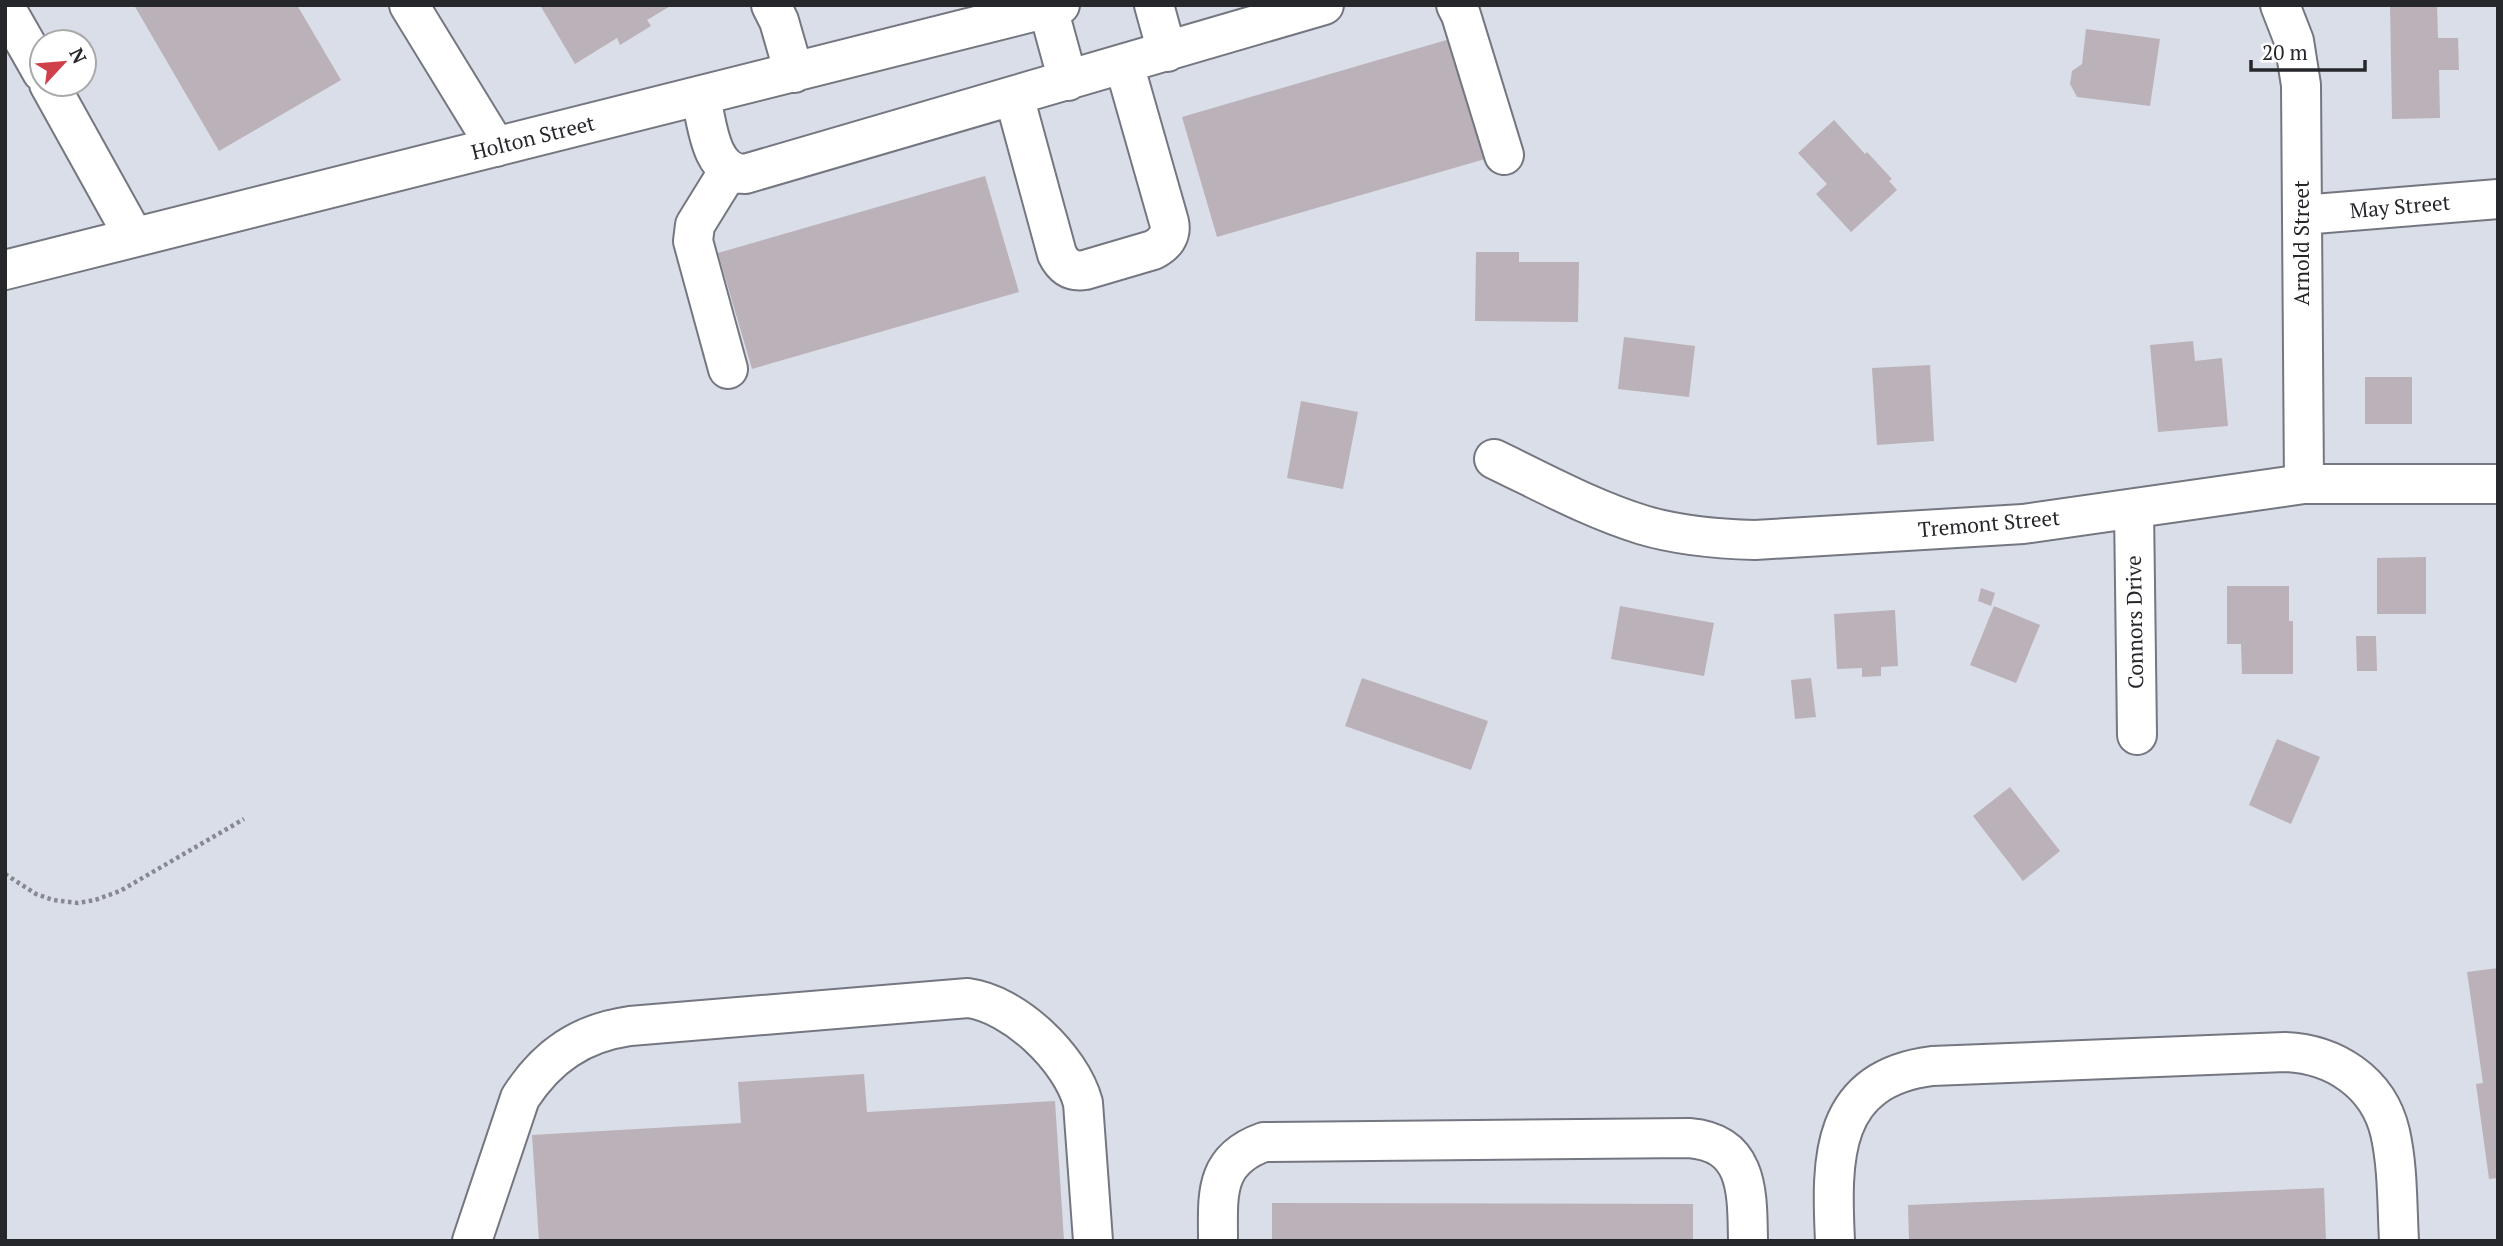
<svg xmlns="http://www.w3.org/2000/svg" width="2503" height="1246" font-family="'PT Serif',serif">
<rect width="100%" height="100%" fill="#dadee8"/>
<path fill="#bbb1b8" d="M134 5H297L341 80 219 151Z
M540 5H672L647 20 651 26 620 45 617 38 575 64Z
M2390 5H2437L2438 38H2458L2459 70H2439L2440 118 2392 119Z
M2086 29 2160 39 2150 106 2077 97 2070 84 2072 71 2082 64Z
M1450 39 1485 159 1217 237 1182 117Z
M1834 120 1865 154 1867 152 1892 179 1889 181 1897 190 1851 232 1816 194 1827 184 1798 153Z
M985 176 1019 292 752 369 718 253Z
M1476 252H1519V262H1579L1578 322 1475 321Z
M1624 337 1695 346 1689 397 1618 389Z
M2193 341 2195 361 2222 358 2228 426 2158 432 2150 345Z
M1930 365 1934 441 1877 445 1872 368Z
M2365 377H2412V424H2365Z
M1301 401 1358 412 1343 489 1287 478Z
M2426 557V614H2377V558Z
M2227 586H2289V621H2293V674H2242L2241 644H2227Z
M1981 588 1995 593 1991 606 1978 601Z
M1620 606 1714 623 1704 676 1611 659Z
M1994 606 2040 625 2016 683 1970 665Z
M1895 610 1898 666 1881 667V676L1862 677V668L1837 669 1834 614Z
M2356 636H2376L2377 671H2357Z
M1362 678 1488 721 1471 770 1345 726Z
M1811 678 1816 717 1795 719 1791 680Z
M2277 739 2320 757 2291 824 2249 805Z
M2010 787 2060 851 2023 881 1973 816Z
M2498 968V1178L2489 1179 2476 1084 2483 1083 2467 972Z
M864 1074 867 1112 1055 1101 1064 1241H539L532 1135 741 1123 738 1082Z
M2324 1188 2326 1241H1909L1908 1205Z
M1272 1203 1693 1204V1241H1272Z"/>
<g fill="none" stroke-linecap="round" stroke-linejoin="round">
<defs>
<path id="minor" d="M409 5 496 147
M771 5 779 21 794 73
M1154 5 1167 52
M1456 5 1461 15 1504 155
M2280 5 2294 41 2301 85 2304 484
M5 7 42 72
M1048 8 1068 81
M49 84 134 237
M1014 96 1057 254C1063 266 1071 272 1085 270L1153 250C1165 244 1172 235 1169 222L1124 64
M701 97C707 123 710 174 745 174L1324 5
M2302 215 2498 199
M5 270 1060 5
M728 369 693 241 695 225 729 170
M1494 459C1542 482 1591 509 1643 525 1680 536 1717 539 1755 540L2023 524 2304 484H2498
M2134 509 2137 735
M472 1241 520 1098C547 1056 581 1033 630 1026L968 998C1014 1004 1071 1058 1083 1103L1093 1241
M1218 1241C1218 1196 1213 1160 1264 1142L1689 1138C1750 1143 1747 1194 1748 1241
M1835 1241C1831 1158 1830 1079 1932 1066L2285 1052C2334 1054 2378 1082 2390 1132 2398 1167 2397 1205 2399 1241"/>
</defs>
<use href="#minor" stroke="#747780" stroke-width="42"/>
<path stroke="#878990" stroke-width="4.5" stroke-dasharray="3.5 3.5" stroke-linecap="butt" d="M5 874 36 894 53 900 78 903 95 900 120 891 244 819"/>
<use href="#minor" stroke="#fff" stroke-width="38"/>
</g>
<g text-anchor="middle" stroke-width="5" stroke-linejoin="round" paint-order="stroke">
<g font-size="21" fill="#26272b" stroke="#fff">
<text transform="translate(533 138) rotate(-14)" y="7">Holton Street</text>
<text transform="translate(2400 207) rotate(-5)" y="7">May Street</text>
<text transform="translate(2302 243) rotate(-90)" y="7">Arnold Street</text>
<text transform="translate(1989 524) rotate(-5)" y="7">Tremont Street</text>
<text transform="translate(2135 622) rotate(-91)" y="7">Connors Drive</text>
</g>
</g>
<rect width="2503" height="1246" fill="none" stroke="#26272b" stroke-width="14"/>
<g transform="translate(63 63) rotate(64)"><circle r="33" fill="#ffffff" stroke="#a8a9aa" stroke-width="2"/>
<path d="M0-5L12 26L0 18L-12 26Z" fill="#d0404a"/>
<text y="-10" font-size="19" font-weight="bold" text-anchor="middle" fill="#26272b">N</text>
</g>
<path d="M2251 60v10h114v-10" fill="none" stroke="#26272b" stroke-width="3.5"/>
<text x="2262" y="60" font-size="21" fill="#26272b" stroke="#ffffff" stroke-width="5" paint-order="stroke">20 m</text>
</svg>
